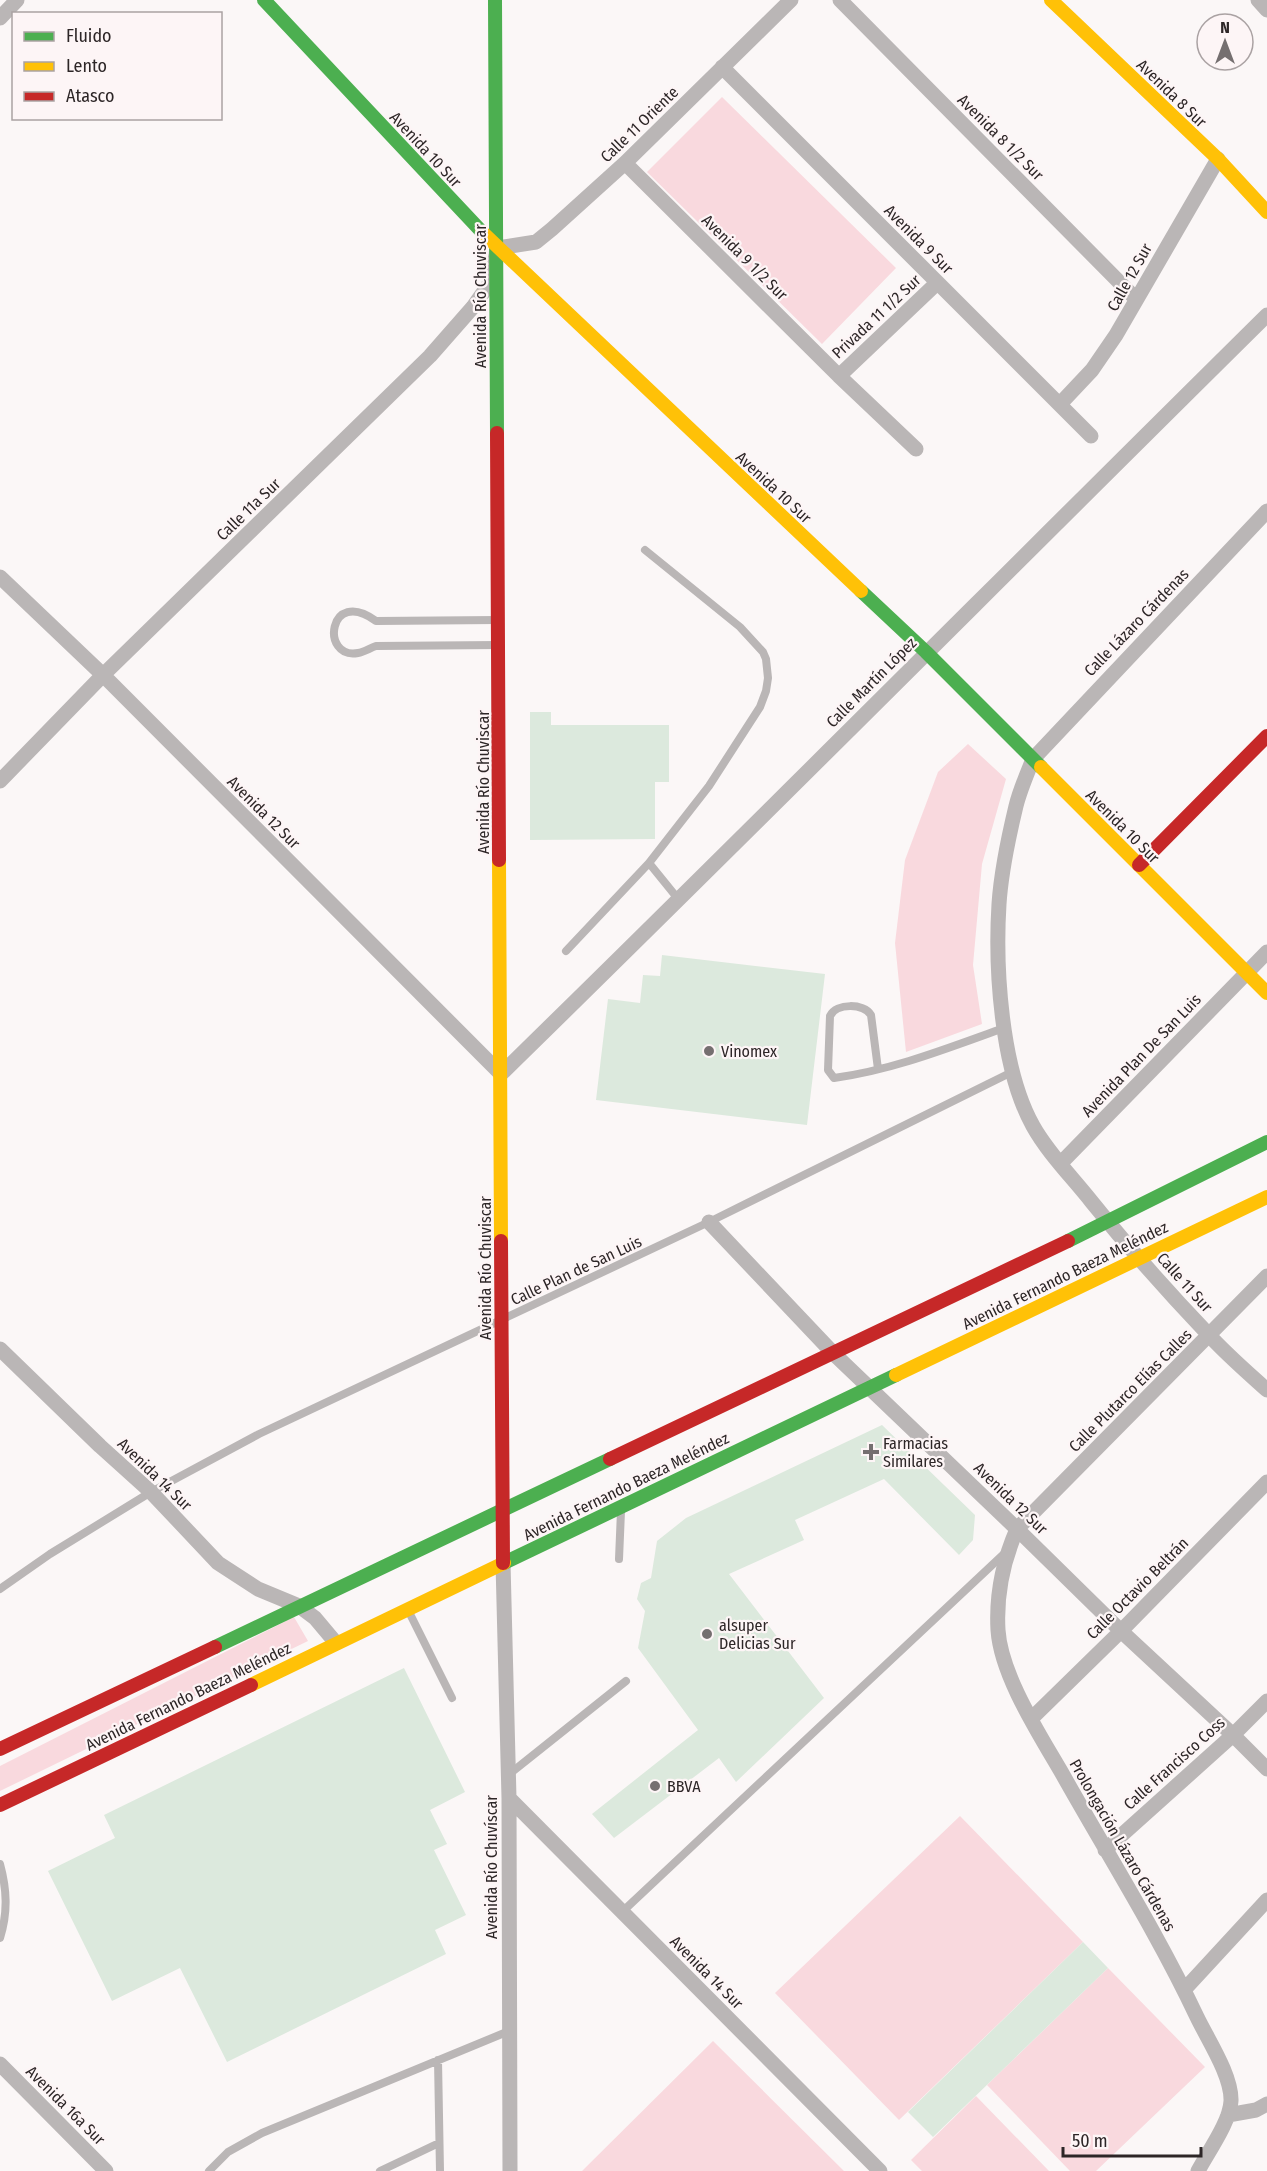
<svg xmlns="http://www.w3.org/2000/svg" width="1267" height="2171" font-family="'Fira Sans Condensed',sans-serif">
<rect width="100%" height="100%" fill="#fbf7f7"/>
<path fill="#f9d9de" d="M722 97 896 268 822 344 647 172Z
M968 744 1006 779 982 864 973 965 982 1024 906 1052 895 943 905 860 938 772Z
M294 1617 308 1641 0 1791V1766Z
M960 1816 1083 1942 899 2120 775 1993Z
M1108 1968 1205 2067 1096 2171H1070L987 2085Z
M713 2041 844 2171H582Z
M976 2096 1049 2171H922L911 2160Z"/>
<path fill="#dce9dd" d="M530 712H551V725H669V782H655V839L530 840Z
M662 955 825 974 807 1125 596 1100 608 999 640 1003 643 975 660 976Z
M882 1425 975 1515 973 1540 959 1555 884 1479 795 1520 804 1540 729 1574 824 1698 736 1782 719 1758 614 1838 592 1814 698 1730 638 1648 645 1611 637 1599 641 1583 651 1578 657 1541 686 1518Z
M404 1668 465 1792 430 1810 447 1844 434 1850 466 1915 435 1930 446 1954 227 2062 180 1968 112 2001 48 1871 115 1838 104 1815Z
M1083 1942 1108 1968 933 2137 908 2112Z"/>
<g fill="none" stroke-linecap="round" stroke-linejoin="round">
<path stroke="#bab6b6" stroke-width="8" d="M645 550 740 627 763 652 766 659 768 678 766 691 760 707 709 786 649 863
M497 620 376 621C328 586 320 660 358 653 364 652 370 648 376 646L498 645
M566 951 649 863 679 900
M878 1069 871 1015C864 1003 836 1003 830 1016L828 1070 834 1078C893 1070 948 1048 1004 1028
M619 1559 621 1511
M0 1589 50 1554 151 1492 259 1434 709 1222 1012 1072
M408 1610 452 1698
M508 1775 626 1681
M0 1864C7 1890 8 1912 0 1938
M622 1912 1006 1552
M438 2060 440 2171
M209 2171 228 2152 262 2133 509 2031
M380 2171 439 2143"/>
<path stroke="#bab6b6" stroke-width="15" d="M840 0 1136 299
M1258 0 1267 10
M0 18 17 0
M722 67 1091 436
M625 163 839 376 916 449
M839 376 937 283
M1060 404 1092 370 1116 335 1218 159
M1267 511 1033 759C1027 774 1020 790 1016 806 1009 835 1001 874 999 904 995 968 1001 1069 1033 1126 1048 1153 1072 1177 1091 1201 1128 1247 1167 1291 1208 1334 1226 1354 1247 1372 1267 1390
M0 577 103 675 501 1074C758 823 1011 568 1267 315
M0 781 103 675 430 356 473 307 492 280 497 248 536 242 552 229 625 163 791 0
M1060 1164 1267 952
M709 1222 833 1353 1017 1529 1121 1631 1233 1735 1267 1769
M0 1349 100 1446 151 1492 218 1563 258 1589 299 1606 315 1618 336 1643
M503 1563 509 1798 510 2171
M1031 1719 1121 1631 1267 1482
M509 1798 880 2171
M1105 1850 1233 1735 1267 1701
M1184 1990 1267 1900
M0 2064 106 2171
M1228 2115 1256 2110 1267 2104
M1198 2171C1208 2152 1230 2122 1231 2101 1232 2076 1208 2040 1197 2017 1158 1934 1108 1855 1063 1775 1040 1735 1001 1676 998 1630 996 1595 1003 1561 1017 1529L1267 1276"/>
<path stroke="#4caf50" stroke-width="14" d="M264 0 482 232
M495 0 497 433
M861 591 926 652 1041 767
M1068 1241 1267 1142
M504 1563 896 1375
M215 1647 610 1459"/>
<path stroke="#ffc107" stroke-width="14" d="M1051 0 1218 159 1267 212
M482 232 861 591
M1041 767 1267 993
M499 860 501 1241
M896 1375 1267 1197
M251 1685 504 1563"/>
<path stroke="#c62828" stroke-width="14" d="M497 433 499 860
M1139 865 1267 736
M501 1241 503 1563
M610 1459 1068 1241
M0 1749 215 1647
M0 1805 251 1685"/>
</g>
<g fill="#756f70" stroke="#fdf5f6" stroke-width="2">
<circle cx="709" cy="1051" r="6"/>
<path d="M868 1443h6v6h6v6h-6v6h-6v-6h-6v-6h6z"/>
<circle cx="707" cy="1634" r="6"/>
<circle cx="655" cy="1786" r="6"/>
</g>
<g text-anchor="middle" stroke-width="4.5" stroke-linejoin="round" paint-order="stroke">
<g font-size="16" fill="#2d2627" stroke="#fdf5f6">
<text transform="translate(1172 93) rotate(44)" y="6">Avenida 8 Sur</text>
<text transform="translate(639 124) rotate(-44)" y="6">Calle 11 Oriente</text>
<text transform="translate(1001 137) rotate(45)" y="6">Avenida 8 1/2 Sur</text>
<text transform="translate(426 149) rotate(47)" y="6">Avenida 10 Sur</text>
<text transform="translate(919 239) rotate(45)" y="6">Avenida 9 Sur</text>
<text transform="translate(745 257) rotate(45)" y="6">Avenida 9 1/2 Sur</text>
<text transform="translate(1129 277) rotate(-61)" y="6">Calle 12 Sur</text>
<text transform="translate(480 296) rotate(-90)" y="6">Avenida Río Chuviscar</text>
<text transform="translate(876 316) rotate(-43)" y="6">Privada 11 1/2 Sur</text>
<text transform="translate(774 487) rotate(43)" y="6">Avenida 10 Sur</text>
<text transform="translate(248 509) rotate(-44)" y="6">Calle 11a Sur</text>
<text transform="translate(1136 622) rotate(-46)" y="6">Calle Lázaro Cárdenas</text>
<text transform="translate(871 682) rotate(-45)" y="6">Calle Martín López</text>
<text transform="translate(483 782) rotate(-90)" y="6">Avenida Río Chuviscar</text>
<text transform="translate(264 812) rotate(45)" y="6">Avenida 12 Sur</text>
<text transform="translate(1123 826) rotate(45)" y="6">Avenida 10 Sur</text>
<text transform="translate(1141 1055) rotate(-46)" y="6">Avenida Plan De San Luis</text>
<text transform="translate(485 1268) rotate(-90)" y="6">Avenida Río Chuviscar</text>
<text transform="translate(576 1270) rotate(-25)" y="6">Calle Plan de San Luis</text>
<text transform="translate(1065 1275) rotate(-26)" y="6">Avenida Fernando Baeza Meléndez</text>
<text transform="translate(1185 1282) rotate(48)" y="6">Calle 11 Sur</text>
<text transform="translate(1130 1390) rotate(-45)" y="6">Calle Plutarco Elías Calles</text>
<text transform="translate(155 1474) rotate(44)" y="6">Avenida 14 Sur</text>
<text transform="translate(626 1486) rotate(-26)" y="6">Avenida Fernando Baeza Meléndez</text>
<text transform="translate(1011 1498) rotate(44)" y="6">Avenida 12 Sur</text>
<text transform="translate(1137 1588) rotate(-45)" y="6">Calle Octavio Beltrán</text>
<text transform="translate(188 1696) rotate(-26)" y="6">Avenida Fernando Baeza Meléndez</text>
<text transform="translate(1174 1763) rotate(-42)" y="6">Calle Francisco Coss</text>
<text transform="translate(1123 1845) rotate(60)" y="6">Prolongación Lázaro Cárdenas</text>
<text transform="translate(491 1867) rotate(-90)" y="6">Avenida Río Chuvíscar</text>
<text transform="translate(707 1972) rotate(45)" y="6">Avenida 14 Sur</text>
<text transform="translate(66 2105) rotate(45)" y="6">Avenida 16a Sur</text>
</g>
<g font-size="16" fill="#2d2627" stroke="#fdf5f6" text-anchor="start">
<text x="721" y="1057">Vinomex</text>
<text x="883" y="1449">Farmacias<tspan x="883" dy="18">Similares</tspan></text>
<text x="719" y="1631">alsuper<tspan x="719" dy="18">Delicias Sur</tspan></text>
<text x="667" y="1792">BBVA</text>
</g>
</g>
<rect x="12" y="12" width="210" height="108" fill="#fdf5f6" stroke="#aaa2a3" stroke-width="1.5"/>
<rect x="24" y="32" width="30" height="9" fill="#4caf50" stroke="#aaa2a3" stroke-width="1.5"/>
<text x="66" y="42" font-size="18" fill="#2d2627">Fluido</text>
<rect x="24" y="62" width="30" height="9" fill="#ffc107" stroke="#aaa2a3" stroke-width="1.5"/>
<text x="66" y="72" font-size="18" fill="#2d2627">Lento</text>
<rect x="24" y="92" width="30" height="9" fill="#c62828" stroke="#aaa2a3" stroke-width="1.5"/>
<text x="66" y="102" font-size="18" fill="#2d2627">Atasco</text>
<g transform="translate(1225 42)"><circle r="28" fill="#fdf5f6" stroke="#aaa2a3" stroke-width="1.5"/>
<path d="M0-4.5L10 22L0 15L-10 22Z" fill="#756f70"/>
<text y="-9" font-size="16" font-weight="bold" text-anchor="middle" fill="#2d2627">N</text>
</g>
<path d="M1063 2147v9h138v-9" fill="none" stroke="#2d2627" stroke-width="3"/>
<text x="1072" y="2147" font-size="18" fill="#2d2627" stroke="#fdf5f6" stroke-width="4.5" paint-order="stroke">50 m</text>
</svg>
